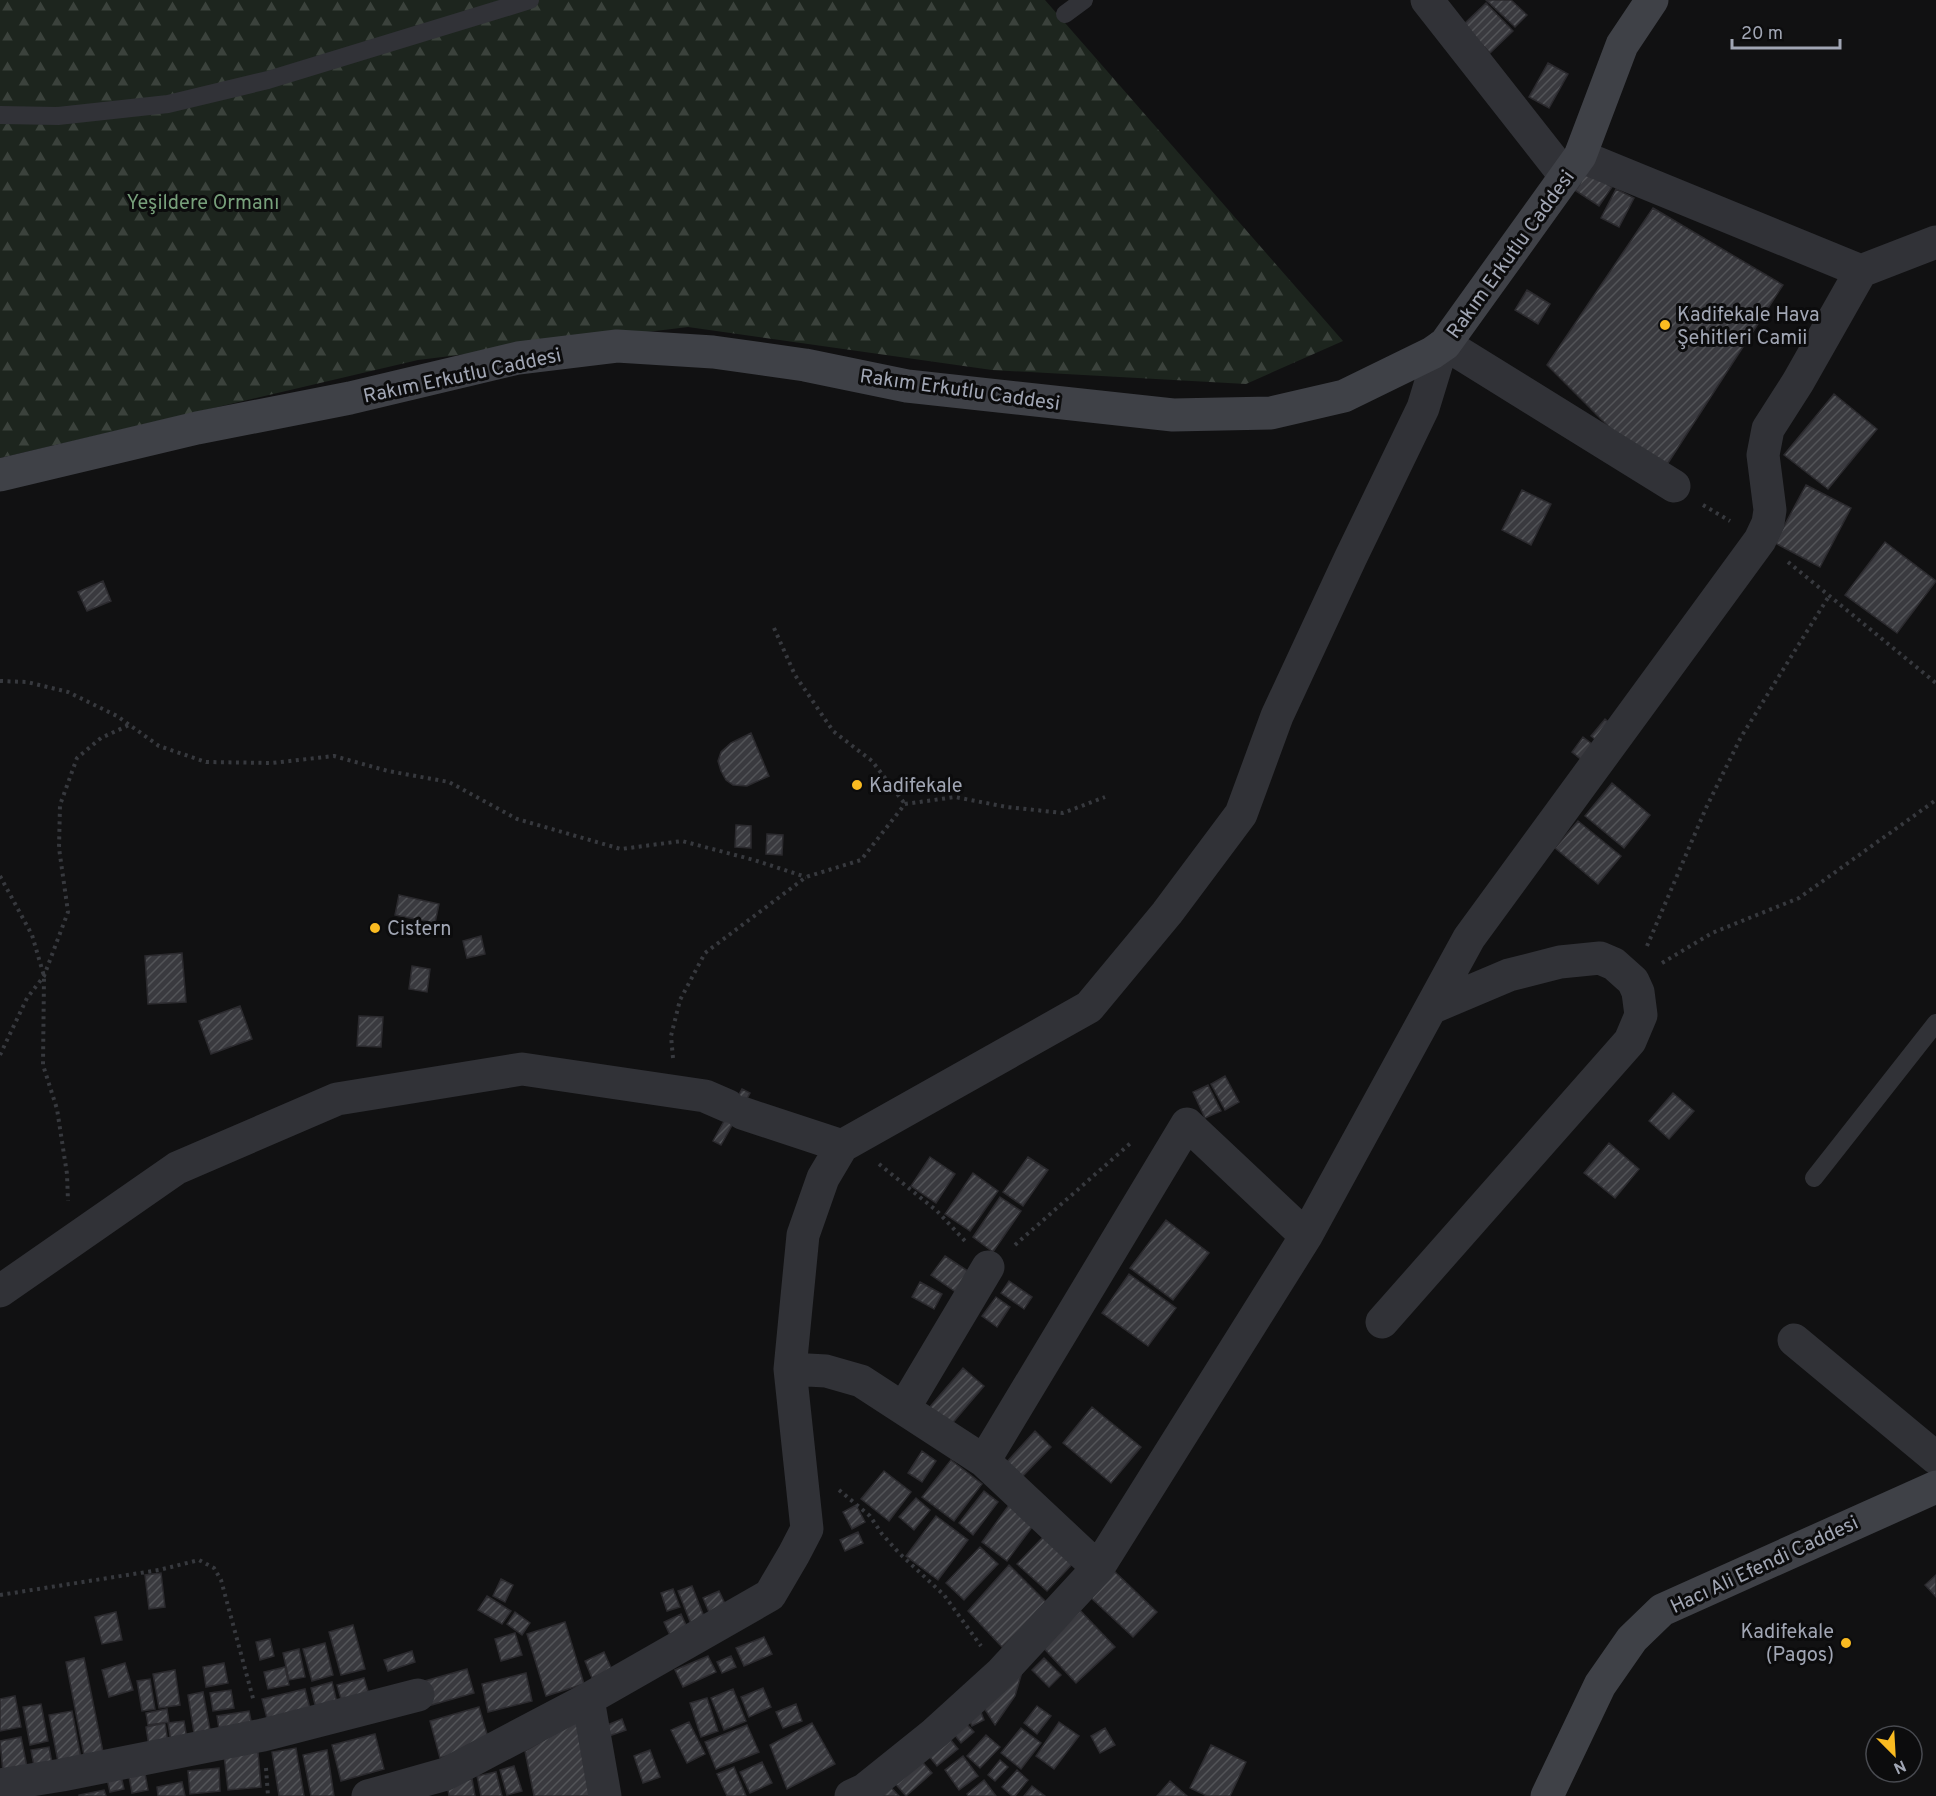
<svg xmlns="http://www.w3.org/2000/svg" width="1936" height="1796" font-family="Overpass,sans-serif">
<defs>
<pattern id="forest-firs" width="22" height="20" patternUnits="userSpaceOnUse" patternTransform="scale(1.5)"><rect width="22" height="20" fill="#1d251e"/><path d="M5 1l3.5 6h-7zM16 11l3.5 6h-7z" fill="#3b423c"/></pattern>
<pattern id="building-hatch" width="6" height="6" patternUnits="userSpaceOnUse" patternTransform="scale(1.5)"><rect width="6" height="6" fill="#3a3a3f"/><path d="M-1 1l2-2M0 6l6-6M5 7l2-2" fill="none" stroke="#535458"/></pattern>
</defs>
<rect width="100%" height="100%" fill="#111112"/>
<path fill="url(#forest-firs)" d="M0 0H1045L1343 341 1246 384 992 370 688 327 418 360 0 458Z"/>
<path fill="url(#building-hatch)" stroke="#2b2a2e" stroke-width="1.5" d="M1486 0H1511L1527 15 1515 27Z
M1486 3 1513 31 1490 53 1463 25Z
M1548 63 1568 74 1549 108 1529 97Z
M1583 168 1612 187 1599 206 1570 187Z
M1616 189 1634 198 1619 227 1601 218Z
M1653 208 1783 285 1659 477 1547 365Z
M1527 290 1550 304 1538 324 1515 310Z
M1834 394 1877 429 1828 489 1784 455Z
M1806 485 1851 508 1820 567 1775 543Z
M1522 490 1551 504 1531 545 1502 530Z
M1885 542 1936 581 1897 633 1845 595Z
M103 581 111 601 87 611 78 592Z
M1605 719 1618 730 1604 747 1591 736Z
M751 733 769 776 747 786 733 785 726 780 721 771 718 761 721 752 731 743Z
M1583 737 1601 751 1589 766 1572 752Z
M1612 783 1650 815 1624 848 1585 816Z
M1578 821 1621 856 1598 884 1555 848Z
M736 825 751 826V848L735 847Z
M767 834 783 835 782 855 766 854Z
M399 895 439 904 435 923 395 915Z
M481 936 485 954 467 958 463 941Z
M182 953 186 1002 148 1004 145 956Z
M412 966 430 969 427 992 409 989Z
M240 1006 252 1039 211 1054 199 1021Z
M359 1016 383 1017 381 1047 357 1046Z
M1225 1076 1239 1102 1225 1110 1211 1084Z
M1208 1085 1221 1111 1205 1118 1193 1092Z
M742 1089 750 1093 721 1145 713 1141Z
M1673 1093 1694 1111 1669 1139 1649 1121Z
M1609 1143 1639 1169 1615 1198 1584 1173Z
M930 1157 955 1174 936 1203 911 1186Z
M1028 1157 1048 1170 1023 1206 1003 1192Z
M973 1173 998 1191 970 1231 945 1214Z
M1000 1197 1021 1211 993 1252 973 1237Z
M1166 1220 1209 1253 1173 1300 1130 1268Z
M945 1256 974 1275 960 1295 931 1275Z
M1129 1274 1176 1308 1148 1346 1102 1313Z
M1009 1281 1032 1297 1024 1309 1001 1293Z
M920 1282 942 1294 934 1309 912 1297Z
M996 1297 1010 1307 997 1327 982 1316Z
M963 1368 984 1386 950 1426 929 1408Z
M1092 1407 1141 1447 1111 1483 1063 1443Z
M1035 1431 1051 1447 1020 1479 1004 1465Z
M922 1451 936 1461 922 1482 908 1473Z
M951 1460 982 1484 954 1521 922 1497Z
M884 1471 911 1492 889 1521 861 1499Z
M984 1491 998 1502 973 1535 959 1523Z
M916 1498 930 1510 914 1530 899 1517Z
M856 1505 865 1522 852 1529 843 1512Z
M1009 1505 1035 1523 1007 1561 982 1542Z
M936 1516 968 1540 938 1580 906 1556Z
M858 1532 863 1543 845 1551 840 1540Z
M1048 1532 1077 1559 1047 1591 1017 1564Z
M980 1547 998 1564 964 1600 946 1583Z
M1009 1565 1048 1604 1002 1647 968 1611Z
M1114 1571 1157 1612 1133 1637 1089 1596Z
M161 1573 165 1607 149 1609 145 1575Z
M1936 1575V1597L1925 1585Z
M501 1579 513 1585 505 1602 493 1596Z
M692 1586 707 1624 693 1629 678 1591Z
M673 1589 680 1607 667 1611 661 1593Z
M719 1591 728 1610 711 1617 703 1598Z
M487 1596 511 1611 502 1624 478 1610Z
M1075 1605 1115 1647 1076 1683 1037 1641Z
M116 1612 122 1640 102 1644 95 1617Z
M515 1612 530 1623 522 1635 507 1624Z
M681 1614 691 1636 674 1644 664 1622Z
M565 1622 584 1684 546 1696 527 1634Z
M353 1625 365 1669 341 1675 329 1632Z
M515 1633 522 1655 501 1661 495 1639Z
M764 1637 772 1654 744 1666 736 1648Z
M270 1639 274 1656 260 1660 256 1642Z
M325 1643 333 1675 312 1681 303 1649Z
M299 1649 305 1677 289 1680 283 1653Z
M412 1651 415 1662 388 1671 384 1660Z
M604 1652 612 1670 592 1678 585 1661Z
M708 1656 716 1672 683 1687 675 1670Z
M731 1656 736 1667 722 1673 717 1662Z
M84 1658 103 1752 84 1755 66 1662Z
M1044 1658 1061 1675 1049 1687 1032 1670Z
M125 1663 133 1690 109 1697 102 1670Z
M224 1663 228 1683 206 1687 203 1667Z
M285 1667 289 1685 268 1689 264 1672Z
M467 1669 474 1693 428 1706 421 1682Z
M175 1670 180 1705 159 1708 153 1674Z
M1022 1672 1015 1696 995 1725 980 1702Z
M526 1673 532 1701 488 1712 482 1684Z
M364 1678 370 1698 343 1706 337 1685Z
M150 1679 155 1709 142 1711 137 1681Z
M332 1682 339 1711 318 1717 311 1688Z
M763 1688 771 1707 749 1717 741 1697Z
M305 1689 312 1716 269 1726 262 1699Z
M733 1689 746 1721 724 1730 711 1698Z
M231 1690 234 1708 213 1711 210 1693Z
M203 1692 210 1730 194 1733 188 1695Z
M15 1696 21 1727 0 1731V1699Z
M707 1698 718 1731 701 1737 690 1703Z
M41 1704 48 1741 30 1745 23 1707Z
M796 1704 802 1721 783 1728 776 1712Z
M1037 1706 1051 1716 1037 1734 1024 1723Z
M479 1707 490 1744 440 1758 430 1721Z
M979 1707 984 1720 972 1726 966 1713Z
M167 1709 169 1722 148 1725 146 1713Z
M72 1711 81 1758 58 1762 49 1715Z
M249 1711 253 1731 220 1736 217 1716Z
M582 1717 594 1796H534L525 1751Z
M622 1719 626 1730 609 1736 605 1726Z
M962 1719 974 1732 961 1743 950 1729Z
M184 1721 188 1745 172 1748 168 1723Z
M689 1722 705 1754 687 1763 671 1730Z
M1059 1722 1079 1736 1054 1769 1036 1756Z
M165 1723 169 1750 150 1753 146 1727Z
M812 1723 835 1764 787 1789 770 1745Z
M747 1725 759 1752 716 1769 705 1742Z
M1021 1728 1041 1743 1021 1769 1001 1753Z
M1105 1728 1115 1745 1100 1753 1091 1736Z
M375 1734 384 1769 341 1781 332 1745Z
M986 1735 1000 1747 980 1768 967 1756Z
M21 1737 27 1767 3 1772 0 1741Z
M950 1739 958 1749 937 1766 929 1756Z
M1211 1745 1246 1762 1230 1796H1207L1190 1788Z
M49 1747 52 1763 34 1766 31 1750Z
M296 1748 304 1796H279L272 1752Z
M327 1750 334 1796H311L303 1755Z
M650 1750 660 1777 643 1783 634 1756Z
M258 1752 261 1787 228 1790 224 1755Z
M963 1756 978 1776 959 1790 945 1770Z
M918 1757 932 1773 906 1796 892 1780Z
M1000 1760 1008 1767 995 1781 988 1775Z
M762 1762 772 1783 750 1793 740 1772Z
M514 1766 522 1791 507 1795 500 1770Z
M734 1767 746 1796H727L717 1774Z
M144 1768 148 1790 132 1793 128 1771Z
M219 1768 220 1791 190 1794 188 1771Z
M1017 1770 1028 1780 1015 1796H1012L1002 1787Z
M120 1771 124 1789 110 1792 106 1774Z
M496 1772 502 1796H481L477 1776Z
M472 1779 475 1796H449L447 1784Z
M984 1780 996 1796H968L967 1794Z
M1170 1781 1187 1796H1157Z
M182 1782 185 1796H158L157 1787Z
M886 1782 899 1796H870Z
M1032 1786 1045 1796H1024Z
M104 1790 106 1796H79V1795Z"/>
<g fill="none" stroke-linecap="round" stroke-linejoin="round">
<path stroke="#37393e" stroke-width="4" stroke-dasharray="3 4.5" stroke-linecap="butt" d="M1703 505 1730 521
M1788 562 1936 683
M774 628 795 675 833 731 872 761 905 804
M0 681 27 682 68 692 117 716 159 746 206 762 272 763 334 756 388 771 449 782 517 819 621 849 682 841 754 860 806 877
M0 876 32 935 44 976 43 1065 57 1109 67 1174 68 1201
M1647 946 1706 808 1741 737 1829 596
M1662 963 1712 933 1799 898 1936 800
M0 1055 27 998 44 976 68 912 59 848 60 805 77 758 101 738 129 725
M673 1058 671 1036 680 1000 705 953 806 877 861 860 905 804 955 797 1007 807 1063 813 1105 797
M879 1164 937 1211 965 1241
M1015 1245 1133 1141
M839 1490 870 1516 882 1534 899 1553 944 1595 981 1646
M0 1595 159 1570 199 1560 214 1568 221 1580 254 1702
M266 1768 268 1796"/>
<path stroke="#313237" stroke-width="18" d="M1065 14 1084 0
M0 115 58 116 168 104 268 80 530 0
M1814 1178 1936 1023"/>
<path stroke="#313237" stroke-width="33" d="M1427 0 1566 177
M1580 156 1861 271 1936 242
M1445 344 1674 486
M742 1113 842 1146
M0 1291 177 1168 337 1099 522 1069 705 1096 728 1106
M1382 1322 1630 1041 1641 1015 1638 992 1633 981 1614 964 1600 958 1560 962 1509 975 1431 1008
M1794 1340 1936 1458
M790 1369 826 1371 861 1381 984 1461 1098 1568
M904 1408 988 1267
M984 1461 1187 1124 1306 1236
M588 1699 605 1796
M0 1785 62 1775 263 1735 418 1695
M368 1796 446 1774 588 1699 770 1595 794 1554 807 1529 790 1369 803 1235 823 1178 842 1146 1089 1007 1167 913 1241 814 1277 716 1350 559 1423 408 1442 346
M851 1796 864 1790 935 1733 1001 1673 1098 1568 1306 1236 1469 938 1760 540 1768 523 1770 510 1763 455 1768 429 1798 382 1861 271"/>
<path stroke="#3f4147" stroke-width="33" d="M0 475 197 428 350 398 518 358 617 346 713 352 805 365 907 386 1173 415 1271 413 1344 396 1432 353 1445 344 1580 156 1622 45 1652 0
M1547 1796 1600 1685 1632 1639 1662 1610 1936 1487"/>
</g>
<g fill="#fabb21" stroke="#0c0c0d" stroke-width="2">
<circle cx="1665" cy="325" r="6"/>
<circle cx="857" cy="785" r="6"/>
<circle cx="375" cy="928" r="6"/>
<circle cx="1846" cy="1643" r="6"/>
</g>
<g text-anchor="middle" stroke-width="6" stroke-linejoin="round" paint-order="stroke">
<g font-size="20" fill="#77a07b" stroke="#0c0c0d">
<text x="203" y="209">Yeşildere Ormanı</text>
</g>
<g font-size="20" fill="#a1a6b4" stroke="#0c0c0d">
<text transform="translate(1510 254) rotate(-54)" y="7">Rakım Erkutlu Caddesi</text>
<text transform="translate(462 375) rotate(-12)" y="7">Rakım Erkutlu Caddesi</text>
<text transform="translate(960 389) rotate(8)" y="7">Rakım Erkutlu Caddesi</text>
<text transform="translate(1764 1564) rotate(-25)" y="7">Hacı Ali Efendi Caddesi</text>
</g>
<g font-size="20" fill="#a1a6b4" stroke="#0c0c0d" text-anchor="start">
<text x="1677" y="321">Kadifekale Hava<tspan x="1677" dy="23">Şehitleri Camii</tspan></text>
<text x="869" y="792">Kadifekale</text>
<text x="387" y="935">Cistern</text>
<text x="1834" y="1638" text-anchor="end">Kadifekale<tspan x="1834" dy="23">(Pagos)</tspan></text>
</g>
</g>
<g transform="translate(1894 1754) rotate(156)"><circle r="28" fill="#0c0c0d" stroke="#484a50" stroke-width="1.5"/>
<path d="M0-4.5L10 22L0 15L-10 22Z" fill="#fabb21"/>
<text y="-9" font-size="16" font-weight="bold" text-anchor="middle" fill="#a1a6b4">N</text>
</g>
<path d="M1732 39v9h108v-9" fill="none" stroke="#a1a6b4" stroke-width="3"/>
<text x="1741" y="39" font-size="18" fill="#a1a6b4" stroke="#0c0c0d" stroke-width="4.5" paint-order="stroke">20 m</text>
</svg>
